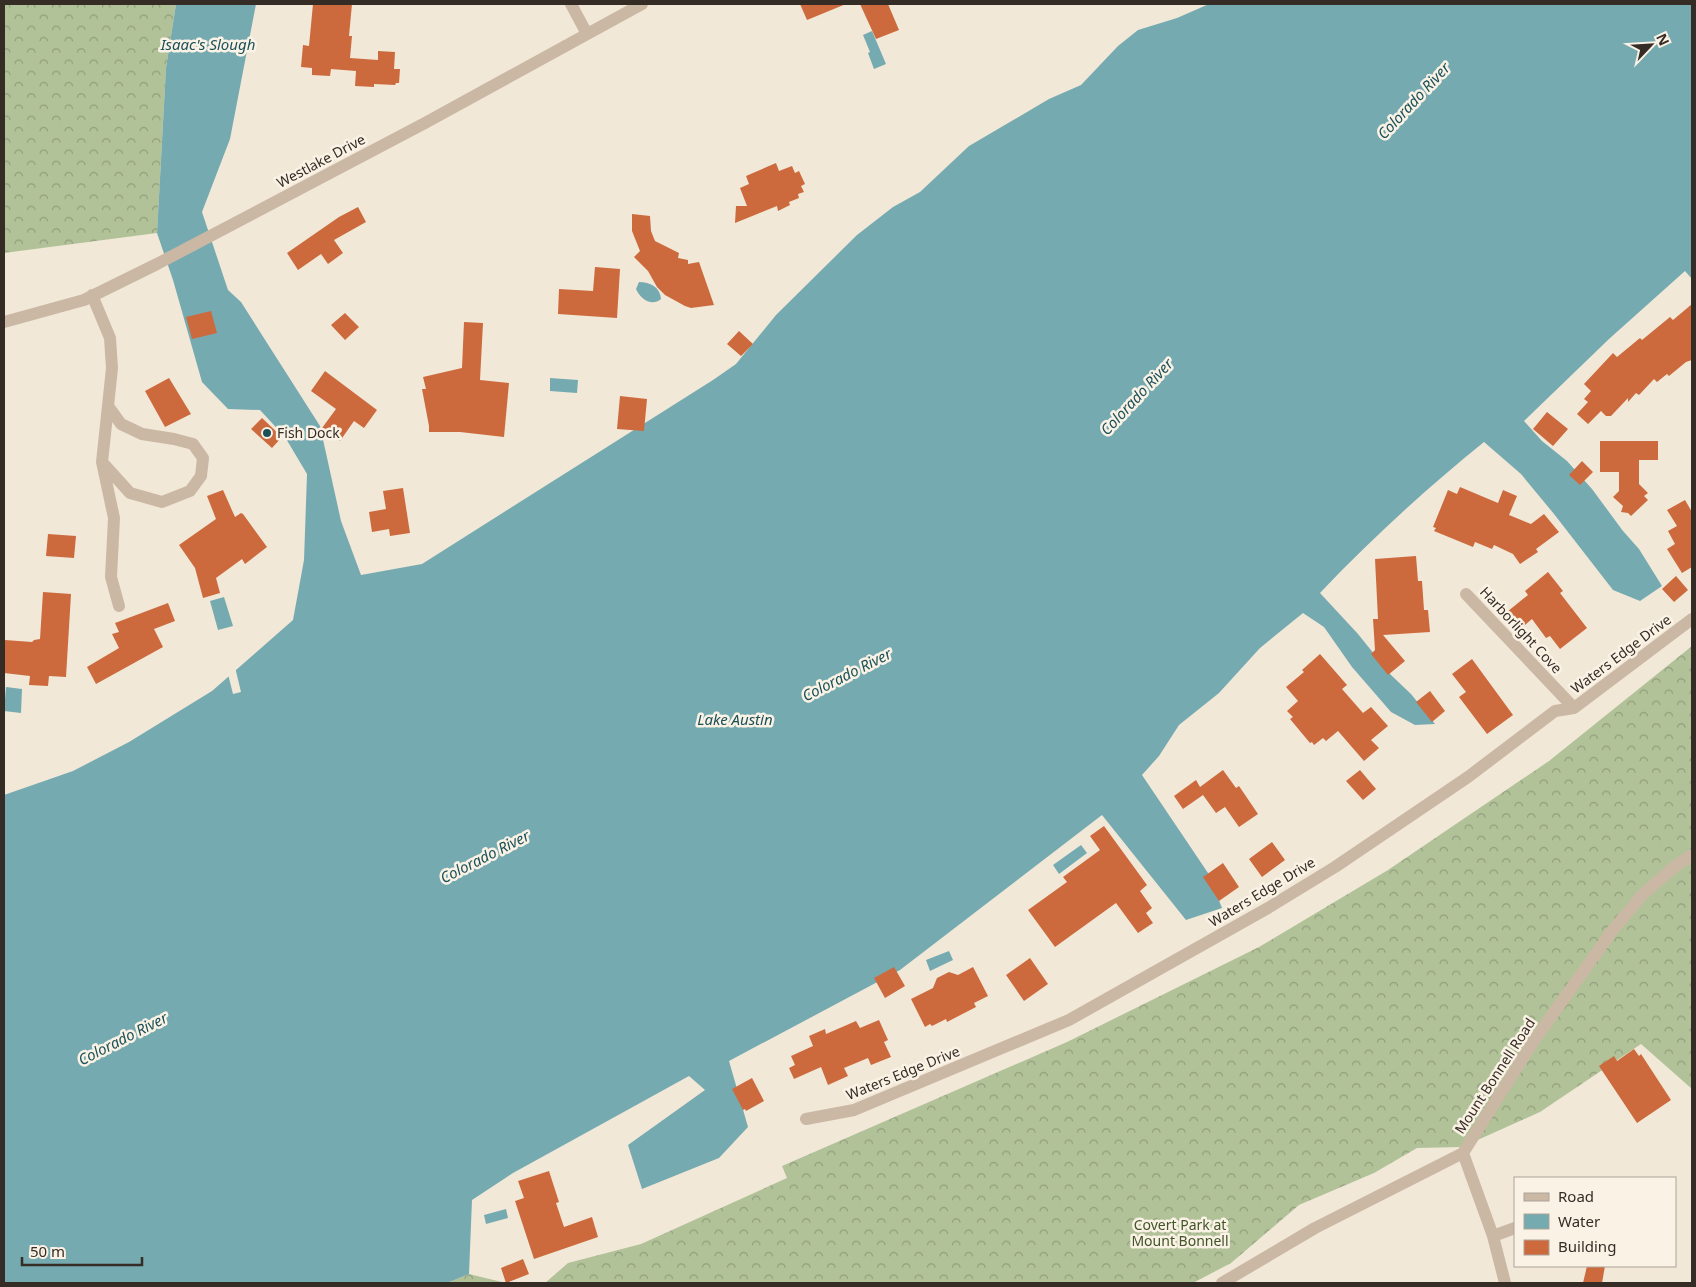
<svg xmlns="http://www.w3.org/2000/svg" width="1696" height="1287" font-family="'Noto Sans',sans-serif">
<defs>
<pattern id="forest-crowns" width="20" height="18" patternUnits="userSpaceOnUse" patternTransform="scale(1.25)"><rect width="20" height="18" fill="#b1c298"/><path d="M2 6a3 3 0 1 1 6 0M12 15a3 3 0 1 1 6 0" fill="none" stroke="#919e7c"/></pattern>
</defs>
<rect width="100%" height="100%" fill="#f2e8d8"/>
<path fill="url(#forest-crowns)" d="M4 4H176L166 68 157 233 4 253Z
M1692 646V1089L1641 1044 1540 1112 1462 1147 1417 1148 1374 1173 1299 1205 1231 1263 1193 1283H545L568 1263 641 1244 787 1178 782 1166 1067 1042 1259 947 1388 870 1549 761Z
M469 1274 506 1283H447Z"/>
<path fill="#76aab1" d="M176 4H256L230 139 202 212 228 290 241 302 320 426 341 521 361 575 422 564 713 380 736 364 776 315 857 235 893 207 920 192 969 146 1049 99 1081 85 1118 46 1138 30 1177 18 1209 4H1692V279L1685 271 1609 339 1524 421 1542 441 1567 461 1592 489 1623 531 1639 549 1662 586 1640 601 1613 590 1554 514 1521 474 1484 442C1426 489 1371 539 1320 593L1358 634 1391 675 1411 694 1435 724 1415 725 1391 712 1352 667 1324 627 1303 613 1260 648 1219 693 1179 725 1159 756 1142 775 1208 873 1222 908 1186 920 1102 815 900 970 729 1061 748 1127 719 1158 642 1189 628 1145 705 1090 689 1076 513 1173 472 1200 469 1274 447 1283H4V795L73 771 129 742 212 691 293 620 304 560 307 474 285 437 260 410 228 409 202 382 173 280 157 233 166 68Z
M872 31 886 64 874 69 868 53 870 52 863 35Z
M639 282C650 282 660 287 661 299 652 307 640 299 636 289Z
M550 378 578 380 577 393 550 391Z
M224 597 233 626 218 630 210 601Z
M6 687 22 689 21 713 4 711Z
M1081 845 1087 853 1059 874 1053 865Z
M949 951 953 960 930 971 926 960Z
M506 1209 508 1218 486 1224 484 1215Z"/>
<path fill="#f2e8d8" d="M235 667 241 692 233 694 228 674Z"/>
<path fill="#cc6a3d" d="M313 4H352L349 36H352L350 58 378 60V51L395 52 394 69H400L399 83H396L395 85 374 84V87L355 86 356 71 331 69 330 76 312 75V68L301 67 303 45 309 46Z
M800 4H846L807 20Z
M860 4H888L899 30 876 39Z
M776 163 779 171 792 166 795 173 799 171 805 184 801 186 804 192 798 194 799 198 789 202 790 205 778 211 777 206 735 223 736 206H747L740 188 749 184 746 176Z
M358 207 366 222 334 240 343 253 328 264 321 254 298 270 287 253 339 217Z
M632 214 650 216 651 231 655 241 679 253 678 258 688 260V264L699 262 714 305 691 308 685 306 665 295 657 287 648 271 634 257 640 251 632 231Z
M595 267 620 269 617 318 558 314 559 289 593 291Z
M1692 304V360L1686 362 1669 376 1667 374 1657 382 1654 379 1639 395 1636 393 1628 402V398L1611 416H1606L1601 411 1588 424 1577 414 1588 402 1584 399 1591 391 1584 384 1613 353 1617 357 1640 338 1642 340 1670 317 1673 320Z
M211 311 217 333 192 339 186 317Z
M345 313 359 327 345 340 331 325Z
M464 322 483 323 480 380 509 383 504 437 460 432H429V426L422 389H426L423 377 462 368Z
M739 331 753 344 741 356 727 344Z
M325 371 377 410 364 428 354 421 340 441 322 428 336 409 311 391Z
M169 378 191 414 165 427 145 391Z
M620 396 647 399 644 431 617 429Z
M1547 412 1568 429 1553 446 1533 429Z
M262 418 282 437 272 448 251 429Z
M1600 441H1658V460H1639V484L1648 493 1644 496 1648 500 1631 516 1628 513 1621 512 1623 506 1613 497 1619 491V472H1600Z
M1582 461 1593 472 1580 485 1569 475Z
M1460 487 1498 503 1503 490 1517 496 1509 515 1531 524 1544 514 1559 532 1536 549 1538 552 1520 564 1513 554 1494 545 1492 549 1475 542 1473 547 1434 531 1436 528 1433 527 1448 490 1457 494Z
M403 488 410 533 390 536 389 529 372 532 369 512 386 509 383 491Z
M223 490 235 517 241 513 243 514 267 547 245 564 242 559 216 578 220 593 203 598 195 568 179 545 216 519 207 496Z
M1685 500 1692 512V567L1682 573 1667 549 1675 544 1668 531 1677 526 1667 510Z
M48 534 76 536 74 558 46 556Z
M1416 556 1418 581H1422L1424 610H1428L1430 632 1383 635 1405 661 1388 675 1371 654 1375 650 1373 619H1378L1375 559Z
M1548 572 1563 591 1560 593 1587 628 1560 649 1550 636 1546 638 1532 619 1520 629 1507 612 1528 595 1525 591Z
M1676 576 1688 590 1674 602 1662 589Z
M43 592 71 594 66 677 49 676 48 686 29 685 30 676 4 673 5 640 32 642 34 640 40 639Z
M168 603 175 621 154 629 163 647 96 684 87 667 119 648 112 634 119 632 115 623Z
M1320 654 1347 685 1342 689 1363 713 1371 707 1388 726 1371 740 1379 748 1364 761 1338 731 1326 741 1323 738 1314 745 1312 742 1310 743 1290 719 1293 717 1287 711 1298 701 1286 687 1304 672 1302 670Z
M1472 659 1513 715 1487 734 1459 697 1466 692 1452 674Z
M1430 691 1445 711 1432 722 1416 702Z
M1223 770 1236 788 1239 786 1258 814 1239 827 1225 807 1216 813 1203 795 1183 809 1174 796 1196 780 1200 787Z
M1360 770 1376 789 1363 800 1346 781Z
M1104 826 1147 885 1140 891 1152 908 1146 913 1153 923 1138 933 1116 903 1055 947 1028 910 1067 882 1063 877 1100 850 1090 836Z
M1272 842 1285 860 1262 877 1249 859Z
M1223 863 1239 887 1219 901 1203 877Z
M1030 958 1048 984 1024 1001 1006 975Z
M894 967 905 986 885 998 874 978Z
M973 967 988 996 974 1003 976 1007 947 1022 946 1019 932 1026 930 1024 925 1027 911 999 933 988 937 978 949 972 958 975Z
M879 1020 888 1040 884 1042 891 1057 871 1065 868 1058 844 1068 848 1076 828 1085 821 1067 794 1079 789 1068 795 1065 791 1056 813 1046 809 1036 825 1029 826 1034 856 1021 860 1028Z
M1634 1049 1639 1056 1641 1054 1671 1100 1637 1123 1599 1066 1614 1056 1617 1061Z
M752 1078 764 1101 746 1111 745 1109 743 1110 732 1089Z
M549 1171 559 1202 556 1203 564 1227 592 1217 598 1237 534 1259 515 1201 524 1198 518 1181Z
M523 1259 529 1274 506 1283 501 1268Z
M1587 1266H1605L1602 1283H1583Z"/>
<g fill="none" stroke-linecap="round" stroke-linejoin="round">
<path stroke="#cbb8a4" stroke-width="12" d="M571 4 587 34
M92 295 110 338 112 368 108 406 121 424 142 434 174 439 193 444 203 458 201 476 190 491 162 502 130 493 102 462 108 406
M4 322 84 300 157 264 425 123 642 4
M102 462 114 518 111 577 119 606
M1466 594 1574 708
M806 1119 854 1110 1069 1020 1268 908 1335 867 1468 777 1555 711 1574 708 1692 619
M1463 1153 1493 1236 1505 1283
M1493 1236 1515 1228
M1222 1283 1315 1228 1463 1153 1533 1042 1612 931 1643 894 1674 867 1692 855"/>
</g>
<circle fill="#1a5059" stroke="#faf2e5" stroke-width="2" cx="267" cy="433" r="5"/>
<g text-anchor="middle" stroke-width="5" stroke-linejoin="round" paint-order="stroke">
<g font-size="14" fill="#362c26" stroke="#faf2e5">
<text transform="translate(321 161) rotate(-28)" y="5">Westlake Drive</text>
<text transform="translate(1521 630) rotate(47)" y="5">Harborlight Cove</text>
<text transform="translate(1621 654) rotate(-37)" y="5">Waters Edge Drive</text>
<text transform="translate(1262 892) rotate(-31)" y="5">Waters Edge Drive</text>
<text transform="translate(903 1073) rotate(-22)" y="5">Waters Edge Drive</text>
<text transform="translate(1495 1076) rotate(-57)" y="5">Mount Bonnell Road</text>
</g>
<g font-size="14" fill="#362c26" stroke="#faf2e5" text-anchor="start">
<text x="277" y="438">Fish Dock</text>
</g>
<g font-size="14" fill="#415529" stroke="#faf2e5">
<text x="1180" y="1230">Covert Park at<tspan x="1180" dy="16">Mount Bonnell</tspan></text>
</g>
<g font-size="15" font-style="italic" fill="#1a5059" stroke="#faf2e5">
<text x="208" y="50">Isaac's Slough</text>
<text transform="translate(1414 101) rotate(-47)" y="5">Colorado River</text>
<text transform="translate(1137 397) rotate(-47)" y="5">Colorado River</text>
<text transform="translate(847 675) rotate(-27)" y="5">Colorado River</text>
<text x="735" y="725">Lake Austin</text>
<text transform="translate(485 857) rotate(-27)" y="5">Colorado River</text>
<text transform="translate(123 1039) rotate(-27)" y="5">Colorado River</text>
</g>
</g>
<rect width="1696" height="1287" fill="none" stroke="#362c26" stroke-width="10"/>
<rect x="1514" y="1177" width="162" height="90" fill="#faf2e5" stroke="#aca399"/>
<rect x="1524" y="1193" width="25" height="8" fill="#cbb8a4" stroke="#aca399"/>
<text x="1558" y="1202" font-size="15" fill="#362c26">Road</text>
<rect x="1524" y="1214" width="25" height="15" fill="#76aab1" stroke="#aca399"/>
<text x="1558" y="1227" font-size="15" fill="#362c26">Water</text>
<rect x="1524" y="1240" width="25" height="15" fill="#cc6a3d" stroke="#aca399"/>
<text x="1558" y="1252" font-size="15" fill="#362c26">Building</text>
<g transform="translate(1651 45) rotate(65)" stroke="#faf2e5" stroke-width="4" paint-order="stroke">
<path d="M0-4L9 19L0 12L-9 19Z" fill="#362c26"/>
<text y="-8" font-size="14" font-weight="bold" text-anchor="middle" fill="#362c26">N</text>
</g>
<path d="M22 1257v8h120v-8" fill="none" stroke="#362c26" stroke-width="2.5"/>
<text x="30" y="1257" font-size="15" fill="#362c26" stroke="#faf2e5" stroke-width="4" paint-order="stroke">50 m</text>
</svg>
